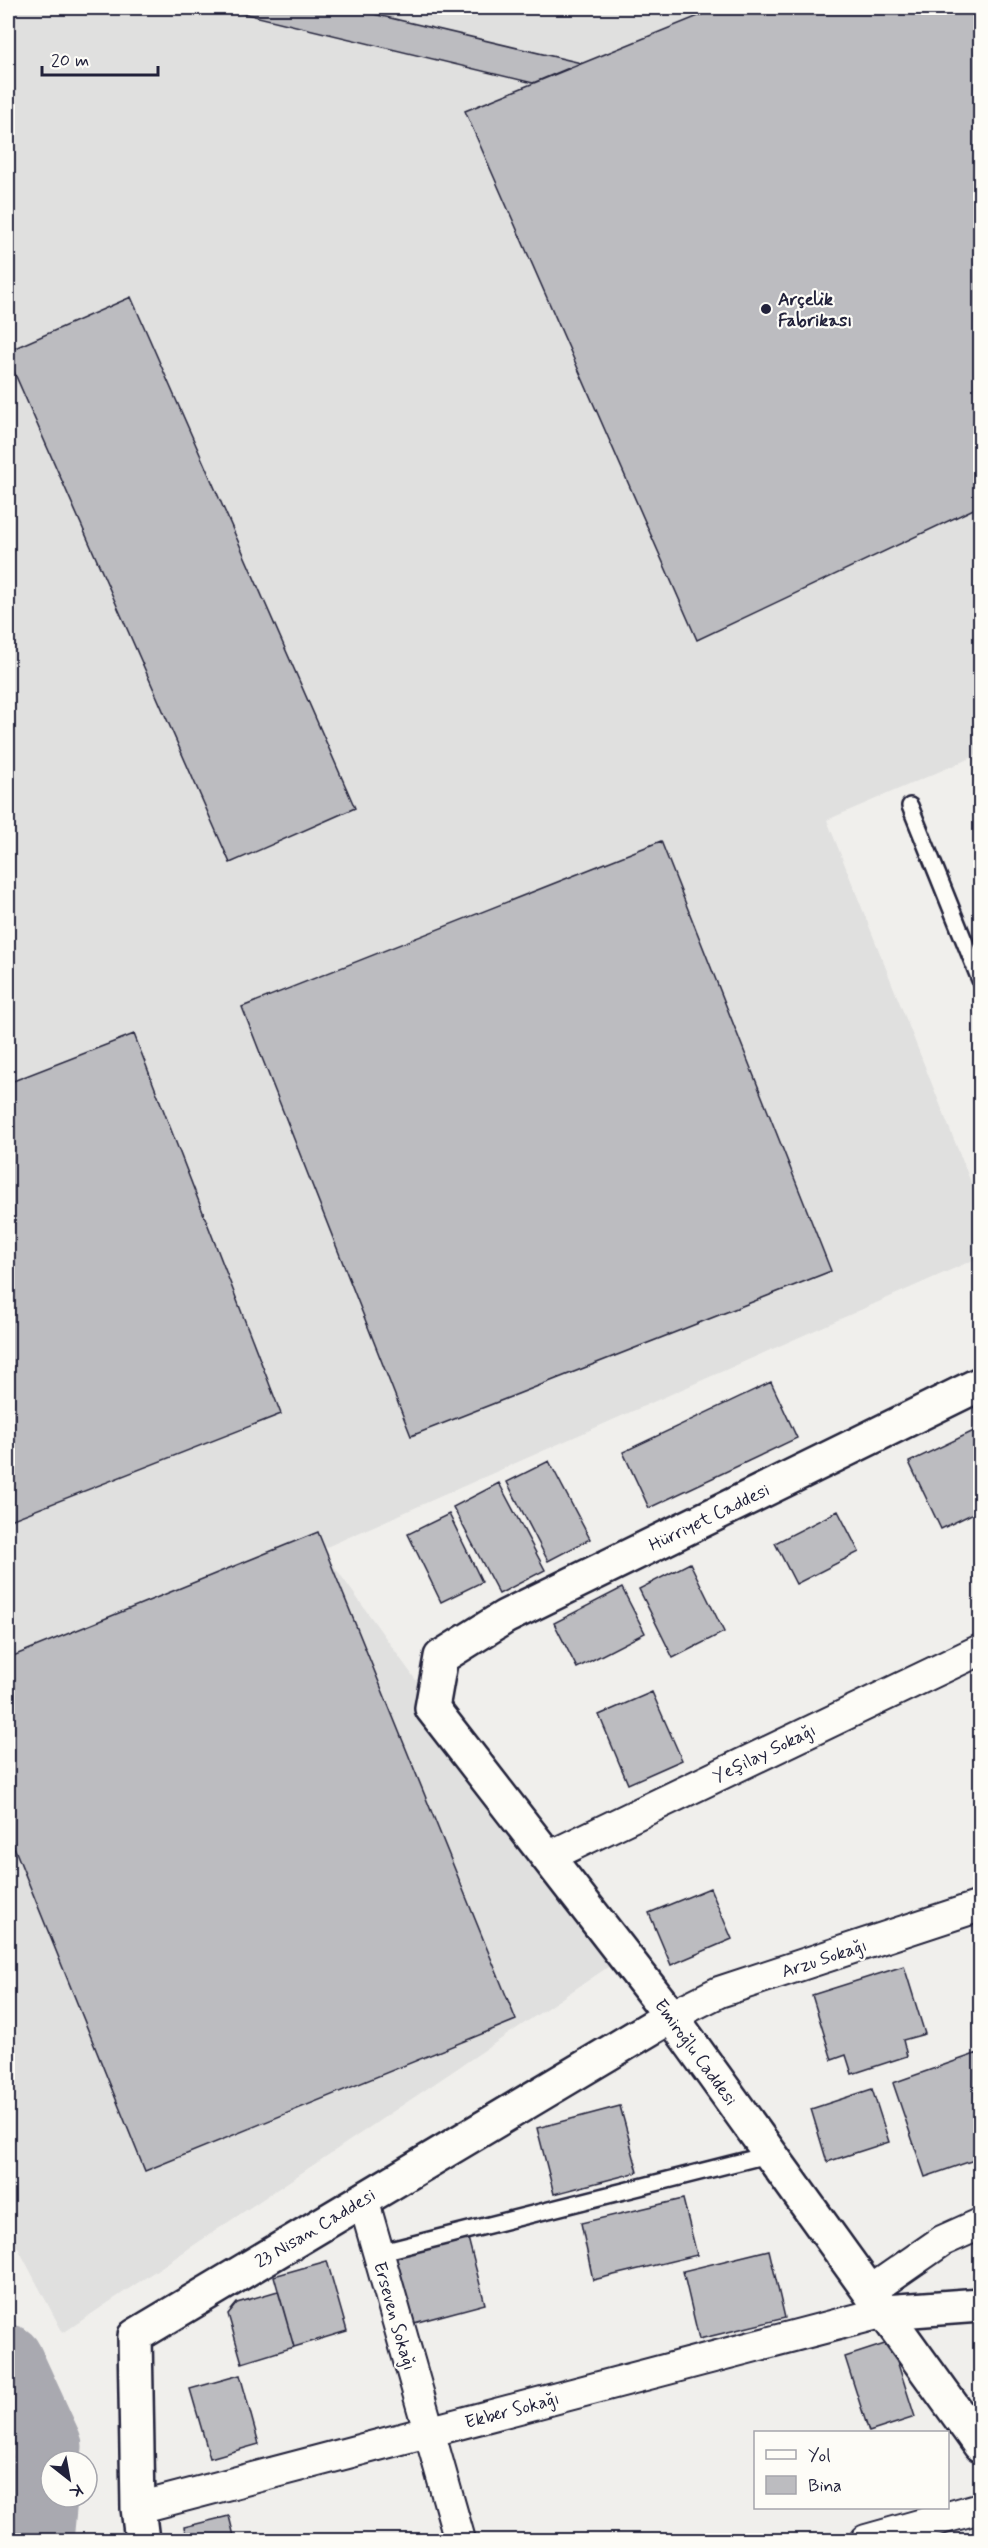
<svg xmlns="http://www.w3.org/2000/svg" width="988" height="2548" font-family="Mynerve,sans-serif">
<rect width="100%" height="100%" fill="#f0efec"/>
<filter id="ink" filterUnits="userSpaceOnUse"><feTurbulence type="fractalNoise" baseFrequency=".0167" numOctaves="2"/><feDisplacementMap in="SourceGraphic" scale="12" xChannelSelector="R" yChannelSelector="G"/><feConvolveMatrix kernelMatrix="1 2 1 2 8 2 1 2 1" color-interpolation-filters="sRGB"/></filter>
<g filter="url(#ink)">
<path fill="#e0e0df" d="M8 8H980V754L827 820 980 1205V1257L322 1549 617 1961 63 2333 8 2229Z"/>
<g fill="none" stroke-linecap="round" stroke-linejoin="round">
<path stroke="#a9a9b0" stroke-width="69" d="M8 2359 48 2446 39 2540"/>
</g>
<path fill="#bcbcc0" stroke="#22223b" stroke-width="1.5" d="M221 8H348L581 63 533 83Z
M718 8H980V506L697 640 465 111Z
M131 297 355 808 230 863 8 358V351Z
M661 841 831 1271 411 1436 242 1007Z
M134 1034 281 1414 8 1521V1083Z
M771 1382 797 1438 649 1508 623 1452Z
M980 1428V1510L941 1529 909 1462Z
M549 1461 590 1539 548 1561 507 1482Z
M499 1483 545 1570 499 1594 453 1507Z
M838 1511 859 1552 796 1584 775 1543Z
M449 1514 482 1582 441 1602 408 1534Z
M318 1532 516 2020 145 2171 8 1832V1658Z
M690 1563 724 1632 673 1658 639 1589Z
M622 1588 645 1633 577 1668 554 1623Z
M652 1692 682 1760 628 1784 599 1715Z
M710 1888 732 1939 671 1965 649 1913Z
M904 1966 925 2034 903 2040 907 2056 852 2074 846 2055 832 2060 812 1995Z
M978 2053 980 2059V2158L925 2177 893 2083Z
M872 2089 889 2142 827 2162 811 2109Z
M620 2106 638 2172 554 2194 537 2128Z
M683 2199 697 2255 593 2280 581 2223Z
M468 2238 485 2304 414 2323 396 2257Z
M769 2250 785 2318 699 2339 683 2271Z
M327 2261 347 2331 294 2347 274 2276Z
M278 2291 294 2347 242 2363 228 2314 237 2303Z
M891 2342 915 2417 869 2432 845 2357Z
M240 2375 259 2444 210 2458 190 2389Z
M229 2516 235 2540H187L184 2527Z"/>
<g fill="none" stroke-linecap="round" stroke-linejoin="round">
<defs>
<path id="lane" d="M910 806 980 980
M378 2253 771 2154"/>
<path id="street" d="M548 1857 980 1650
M671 2016 719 1992 980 1906
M363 2199 460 2540
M870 2291 942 2241 980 2224
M138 2508 885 2312
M866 2540 980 2508"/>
<path id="secondary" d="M980 1384 505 1617 441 1657 432 1708 671 2016 980 2445
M885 2312 980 2305
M142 2540 138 2508 135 2336 671 2016"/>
</defs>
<use href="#lane" stroke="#22223b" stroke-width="20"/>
<use href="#street" stroke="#22223b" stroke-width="34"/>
<use href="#secondary" stroke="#22223b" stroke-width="38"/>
<use href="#lane" stroke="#fdfcf7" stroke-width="15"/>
<use href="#street" stroke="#fdfcf7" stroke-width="30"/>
<use href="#secondary" stroke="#fdfcf7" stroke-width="33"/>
</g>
</g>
<circle fill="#22223b" stroke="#fdfcf7" stroke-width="2" cx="766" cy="309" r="6"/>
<g text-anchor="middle" stroke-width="4.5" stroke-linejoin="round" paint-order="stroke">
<g font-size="18" font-weight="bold" fill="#22223b" stroke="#fdfcf7" text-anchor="start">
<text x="778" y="305">Arçelik<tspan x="778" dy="21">Fabrikası</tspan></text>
</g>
<g font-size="18" fill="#22223b" stroke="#fdfcf7">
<text transform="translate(709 1517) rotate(-26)" y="6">Hürriyet Caddesi</text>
<text transform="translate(764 1753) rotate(-26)" y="6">Yeşilay Sokağı</text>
<text transform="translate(824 1958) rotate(-18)" y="6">Arzu Sokağı</text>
<text transform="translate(696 2052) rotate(54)" y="6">Emiroğlu Caddesi</text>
<text transform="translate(315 2228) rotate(-31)" y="6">23 Nisan Caddesi</text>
<text transform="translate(395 2316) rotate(74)" y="6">Erseven Sokağı</text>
<text transform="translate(512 2410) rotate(-15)" y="6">Ekber Sokağı</text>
</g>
</g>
<rect width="988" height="2548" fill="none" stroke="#fdfcf7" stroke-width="30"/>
<rect x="15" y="15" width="958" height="2518" fill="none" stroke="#22223b" stroke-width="2" filter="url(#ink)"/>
<rect x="754" y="2431" width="195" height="78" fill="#fdfcf7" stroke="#a5a5ac" stroke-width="1.5"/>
<rect x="766" y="2450" width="30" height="9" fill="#fdfcf7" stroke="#a5a5ac" stroke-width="1.5"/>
<text x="808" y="2461" font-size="18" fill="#22223b">Yol</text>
<rect x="766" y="2476" width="30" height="18" fill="#bcbcc0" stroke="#a5a5ac" stroke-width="1.5"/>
<text x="808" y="2491" font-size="18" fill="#22223b">Bina</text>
<g transform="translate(69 2479) rotate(149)"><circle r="28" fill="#fdfcf7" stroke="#a5a5ac" stroke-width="1.5"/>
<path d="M0-4.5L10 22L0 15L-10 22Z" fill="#22223b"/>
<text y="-9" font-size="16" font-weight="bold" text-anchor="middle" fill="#22223b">K</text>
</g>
<path d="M42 66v9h116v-9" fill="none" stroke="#22223b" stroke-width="3"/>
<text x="51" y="66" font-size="18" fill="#22223b" stroke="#fdfcf7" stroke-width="4.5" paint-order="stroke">20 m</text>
</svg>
